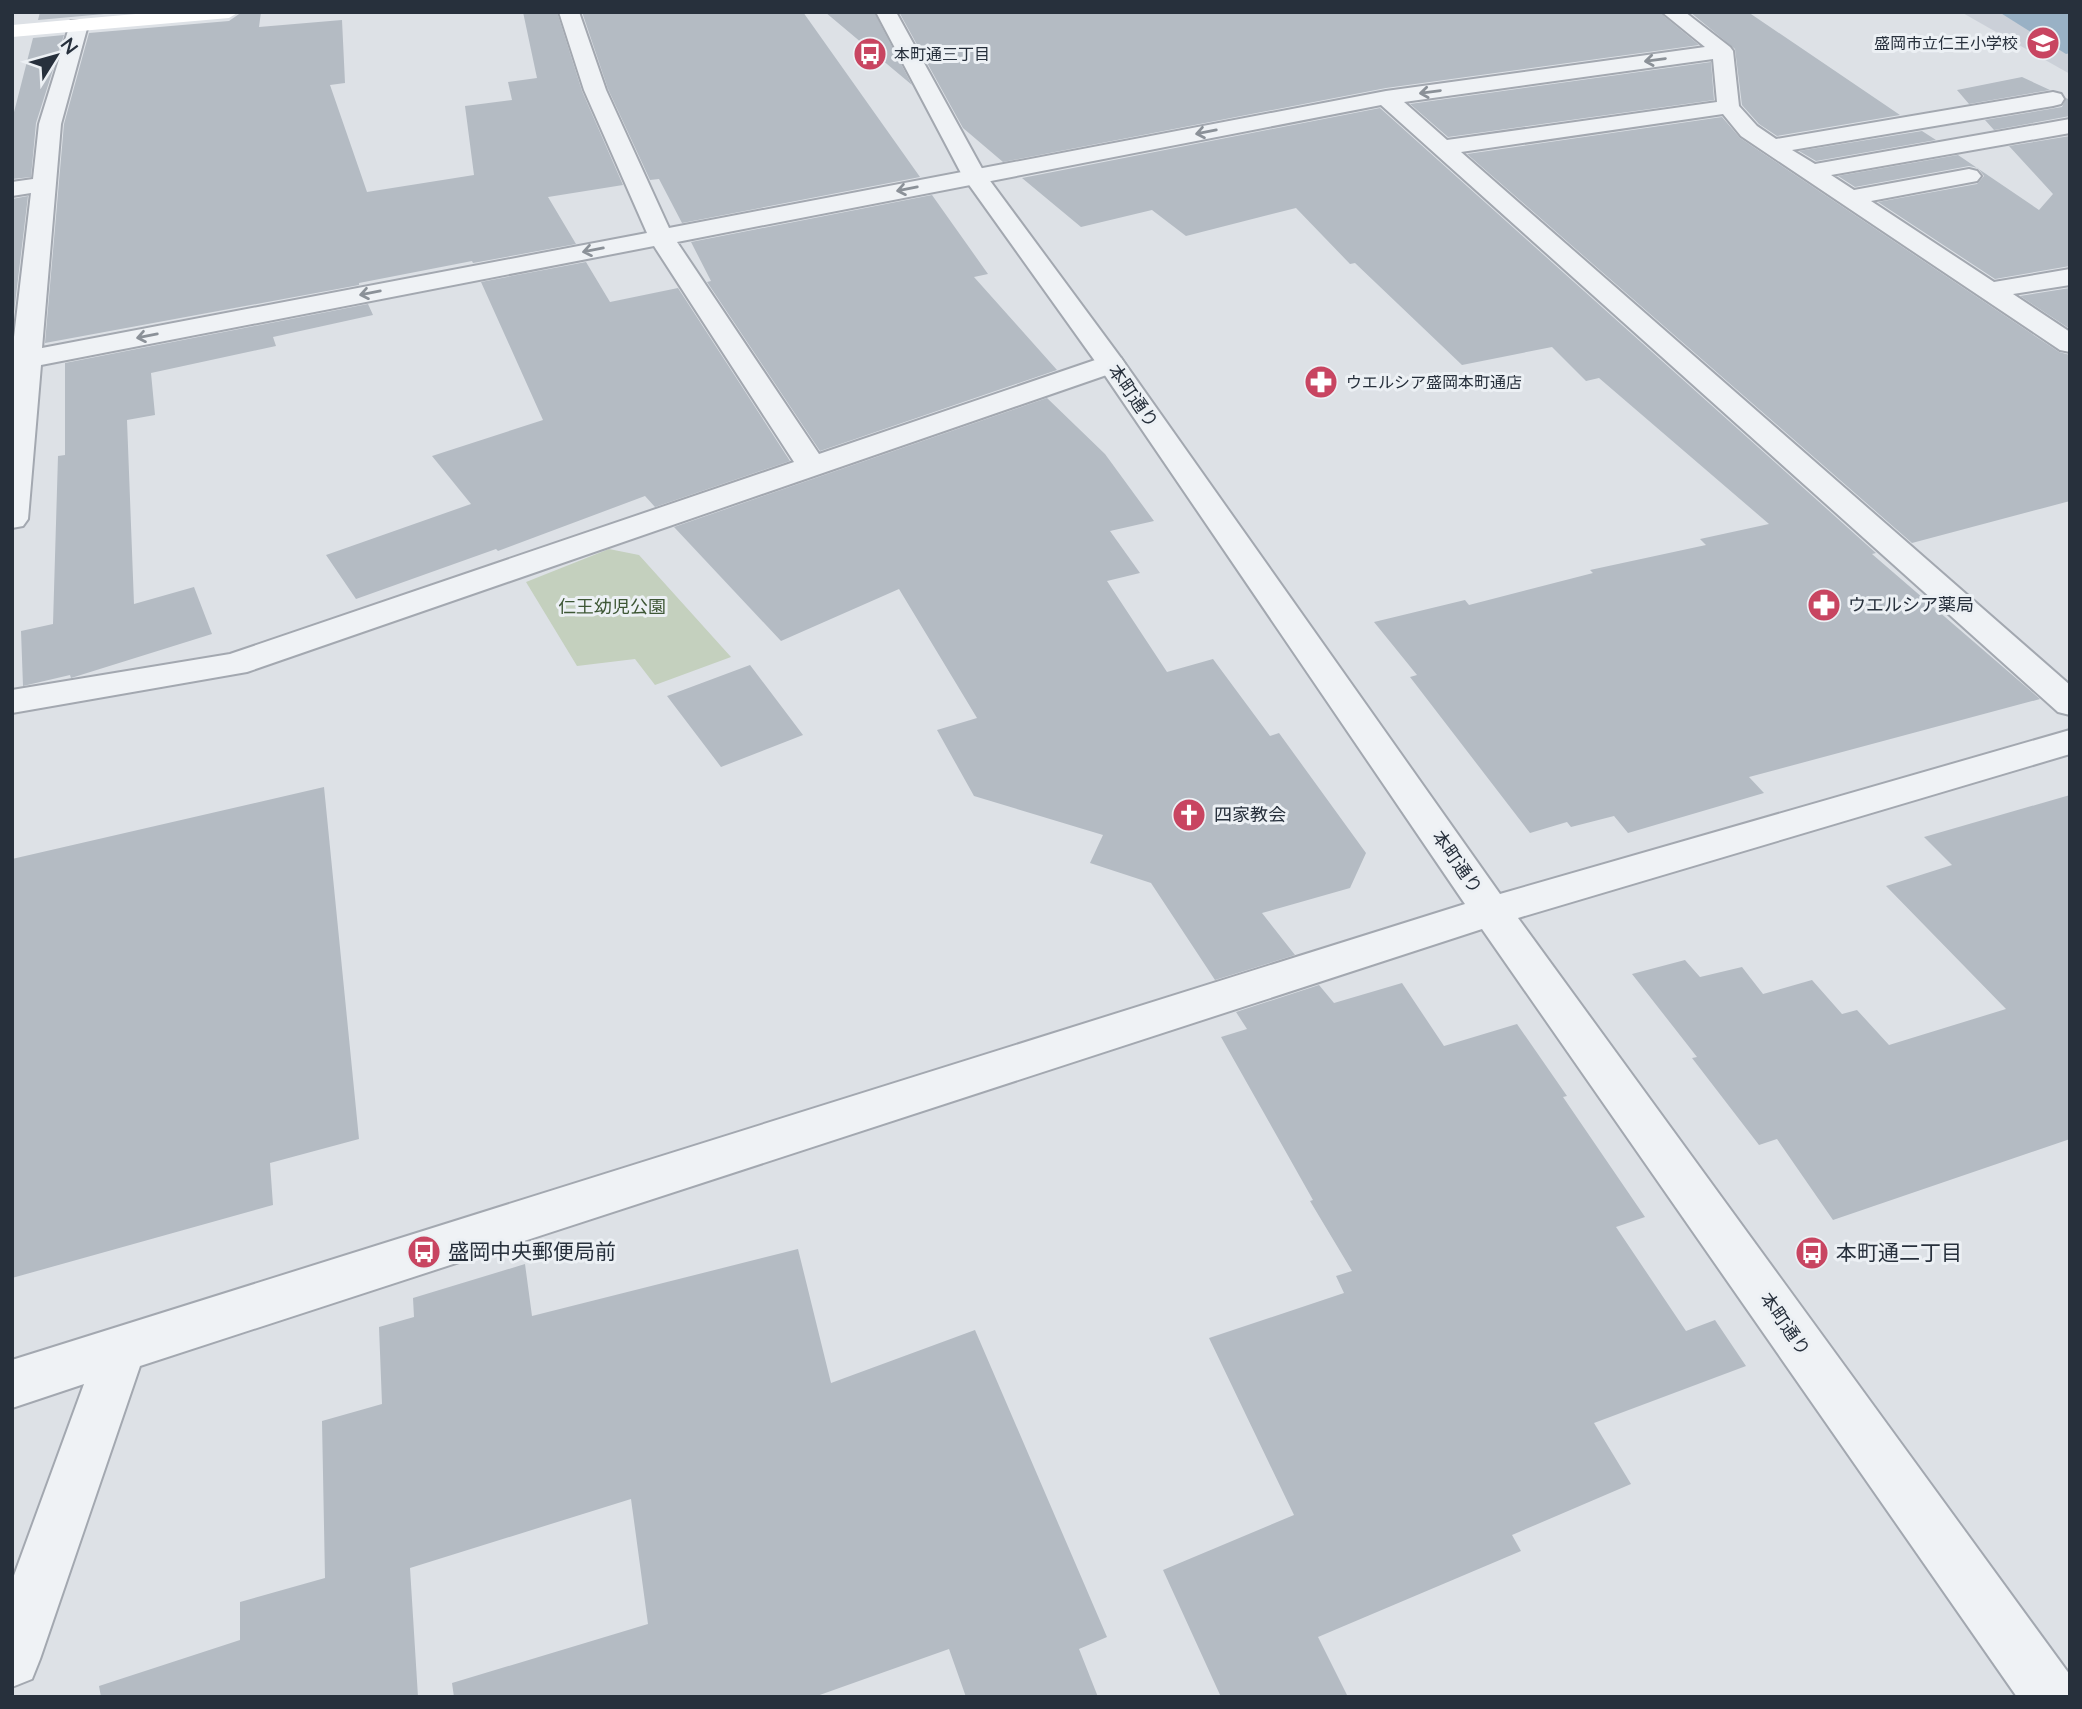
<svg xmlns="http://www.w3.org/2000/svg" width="2082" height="1709" font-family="Lato,'Noto Sans JP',sans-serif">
<rect width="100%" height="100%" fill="#dde1e6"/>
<path fill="#cbd0d8" d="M1961 12H2070V74Z"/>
<path fill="#c4d0be" d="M609 549 639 555 731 657 655 685 635 659 577 666 526 582Z"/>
<path fill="#99b1c5" d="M1999 12H2070V53L2066 54Z"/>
<path fill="#b4bbc3" d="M40 12H126L38 20Z
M242 12H261L259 27 342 20 345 83 330 85 367 192 474 175 465 106 512 100 508 82 537 78 523 12H557L582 91 623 185 548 197 576 244 473 263 472 261 359 283V285L45 343 64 124 89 33 229 21Z
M582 12H803L920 177 682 223 659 179 650 180 608 89Z
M825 12H874L912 85Z
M899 12H1659L1699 45 1386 88 1003 162 963 128Z
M1690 12H1748L1900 115 1777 136 1759 124 1742 105 1735 49Z
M64 35 36 123 31 177 12 179V120L33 38Z
M1711 62 1714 100 1448 137 1410 104Z
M2022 77 2050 90 1969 104 1957 90Z
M2066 98 2070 100V116L1994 130 1985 120 2062 107Z
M1380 108 1876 553 1872 554 2040 699 1749 777 1764 793 1628 833 1614 816 1571 827 1567 822 1530 833 1410 677 1417 675 1374 622 1465 600 1469 605 1593 573 1590 570 1706 545 1700 539 1769 524 1599 378 1586 381 1552 347 1462 365 1355 263 1350 264 1296 208 1186 236 1152 210 1081 227 1022 178Z
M1722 117 1740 138 2059 352 2070 355V501L1912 543 1467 154Z
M1922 131 1936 140 1816 161 1799 151Z
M2070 136V266L1995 279 1878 202 1977 184 1984 176 1978 168 1969 166 1855 187 1838 176 1958 155 2039 210 2053 194 2009 146Z
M932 195 988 274 974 277 1057 370 820 451 707 282 711 281 691 242Z
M28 196 12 329V199Z
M586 262 610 302 678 288 790 461 655 507 645 496 498 551 496 549 356 599 326 555 471 504 432 456 543 420 481 282Z
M2070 288V329L2020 296Z
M368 304 373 315 273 337 276 346 151 373 155 415 127 420 134 604 194 587 212 634 71 678 70 675 23 686 21 631 53 624 58 456 65 455V363Z
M1047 398 1105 454 1154 521 1110 531 1140 573 1107 581 1167 672 1213 659 1270 736 1279 733 1366 853 1350 888 1262 913 1295 955 1215 980 1151 883 1090 863 1103 835 974 796 937 730 977 718 899 589 781 641 674 527Z
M750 665 803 735 721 767 667 696Z
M324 787 359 1139 270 1163 273 1205 12 1278V859Z
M2070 795V1139L1833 1220 1777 1139 1759 1145 1692 1058 1697 1057 1632 974 1685 960 1700 977 1742 967 1763 994 1812 980 1842 1014 1857 1010 1889 1045 2006 1009 1886 886 1952 865 1924 837Z
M1402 983 1444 1046 1517 1024 1567 1096 1563 1097 1645 1217 1616 1227 1686 1331 1715 1320 1746 1366 1594 1423 1631 1484 1512 1535 1521 1551 1318 1637 1348 1697H1221L1163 1570 1294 1515 1209 1338 1344 1293 1336 1276 1352 1271 1310 1201 1313 1200 1221 1037 1247 1029 1236 1012 1319 985 1334 1003Z
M798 1249 831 1383 975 1330 1107 1637 1079 1649 1098 1697H966L949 1649 814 1697H454L452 1683 648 1624 631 1499 410 1568 418 1697H101L99 1686 240 1640V1602L325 1578 322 1421 382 1404 379 1327 414 1317 413 1298 525 1264 532 1316Z"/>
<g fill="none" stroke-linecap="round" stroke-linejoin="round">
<defs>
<path id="minor" d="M559 12H579L606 90 669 228 1386 91 1705 47 1662 12H1685L1730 47 1733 51 1739 106 1757 126 1776 139 2053 92 2061 94 2064 99 2061 104 2053 106 1792 150 1815 164 2070 119V133L1831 175 1854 190 1969 169 1977 171 1981 176 1977 181 1871 201 1994 282 2070 269V285L2013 294 2070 332V352L2060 350 1741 136 1723 114 1461 152 2070 685V715L2058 712 1381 105 677 242 819 454 1101 358 1111 356 1121 358 1125 364 1121 370 247 672 12 713V690L230 654 794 462 654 246 41 365 28 519 23 526 12 528V354L31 193 12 196V182L33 179 39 124 71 21H85L88 25 61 124 42 348 647 233 584 90ZM1713 59 1717 102 1447 140 1404 102Z"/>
<path id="tertiary" d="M876 12H896L985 174 1121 358 1500 894 2070 730V754L1518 918 2070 1675V1697H2017L1482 929 140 1366 40 1659 32 1679 12 1687V1581L84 1384 12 1408V1360L1465 904 1100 368 962 175Z"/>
</defs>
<use href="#minor" stroke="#a3a8b0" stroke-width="4"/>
<use href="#tertiary" stroke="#a3a8b0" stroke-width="4"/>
<use href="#minor" fill="#eff2f5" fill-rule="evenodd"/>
<use href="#tertiary" fill="#eff2f5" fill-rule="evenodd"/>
<path fill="#fff" fill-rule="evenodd" d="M158 12H239L229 18 12 37V25Z"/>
</g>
<defs><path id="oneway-shaft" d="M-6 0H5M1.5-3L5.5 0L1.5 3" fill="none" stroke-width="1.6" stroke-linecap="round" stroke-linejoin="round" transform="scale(1.75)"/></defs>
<g stroke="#8b9198">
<use href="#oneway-shaft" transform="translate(1655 60) rotate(172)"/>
<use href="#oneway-shaft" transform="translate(1430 92) rotate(172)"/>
<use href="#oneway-shaft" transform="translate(1206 132) rotate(169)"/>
<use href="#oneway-shaft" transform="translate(907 189) rotate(169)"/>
<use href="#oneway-shaft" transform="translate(593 250) rotate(169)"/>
<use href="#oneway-shaft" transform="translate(370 293) rotate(169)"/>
<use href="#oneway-shaft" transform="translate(147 336) rotate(169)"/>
</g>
<defs>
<symbol id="school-disc" viewBox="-11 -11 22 22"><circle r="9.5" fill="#c84561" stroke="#ecf0f4"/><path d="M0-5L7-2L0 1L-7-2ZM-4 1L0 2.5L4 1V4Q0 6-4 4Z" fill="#fff"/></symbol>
<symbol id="bus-disc" viewBox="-11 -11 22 22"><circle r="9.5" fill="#c84561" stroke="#ecf0f4"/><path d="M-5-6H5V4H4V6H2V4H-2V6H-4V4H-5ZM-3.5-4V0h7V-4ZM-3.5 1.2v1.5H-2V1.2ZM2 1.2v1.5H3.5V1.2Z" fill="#fff"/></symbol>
<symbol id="pharmacy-disc" viewBox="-11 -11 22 22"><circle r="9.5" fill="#c84561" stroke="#ecf0f4"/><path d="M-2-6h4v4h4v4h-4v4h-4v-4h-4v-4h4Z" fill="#fff"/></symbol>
<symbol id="church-disc" viewBox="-11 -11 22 22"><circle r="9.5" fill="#c84561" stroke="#ecf0f4"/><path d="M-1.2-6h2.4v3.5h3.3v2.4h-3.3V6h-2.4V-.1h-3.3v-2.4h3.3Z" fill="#fff"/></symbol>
</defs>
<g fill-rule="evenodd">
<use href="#school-disc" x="2024" y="24" width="38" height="38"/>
<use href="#bus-disc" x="851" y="35" width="38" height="38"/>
<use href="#pharmacy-disc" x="1302" y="363" width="38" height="38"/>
<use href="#pharmacy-disc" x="1805" y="586" width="38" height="38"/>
<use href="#church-disc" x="1170" y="796" width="38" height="38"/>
<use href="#bus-disc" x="405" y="1233" width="38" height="38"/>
<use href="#bus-disc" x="1793" y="1234" width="38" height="38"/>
</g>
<g text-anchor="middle" stroke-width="6" stroke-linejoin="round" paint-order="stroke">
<g font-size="16" fill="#27303c" stroke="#ecf0f4" text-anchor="start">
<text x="2018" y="49" text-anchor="end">盛岡市立仁王小学校</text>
<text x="894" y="60">本町通三丁目</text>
<text x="1346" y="388">ウエルシア盛岡本町通店</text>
</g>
<g font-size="18" fill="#27303c" stroke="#ecf0f4">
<text transform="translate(1133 396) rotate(55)" y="6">本町通り</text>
<text transform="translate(1457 862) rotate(55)" y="6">本町通り</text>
<text transform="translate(1785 1324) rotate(55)" y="6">本町通り</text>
</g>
<g font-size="18" fill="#27303c" stroke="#ecf0f4" text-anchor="start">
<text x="1848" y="611">ウエルシア薬局</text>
<text x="1214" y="821">四家教会</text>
</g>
<g font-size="18" fill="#3e5735" stroke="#ecf0f4">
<text x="612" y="613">仁王幼児公園</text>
</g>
<g font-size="21" fill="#27303c" stroke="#ecf0f4" text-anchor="start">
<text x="448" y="1259">盛岡中央郵便局前</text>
<text x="1836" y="1260">本町通二丁目</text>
</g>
</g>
<rect width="2082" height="1709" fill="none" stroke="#27303c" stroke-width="28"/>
<g transform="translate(56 56) rotate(53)" stroke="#ecf0f4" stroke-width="5" paint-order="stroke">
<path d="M0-5L12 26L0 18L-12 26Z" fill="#27303c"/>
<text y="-10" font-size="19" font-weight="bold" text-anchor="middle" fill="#27303c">N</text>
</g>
</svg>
